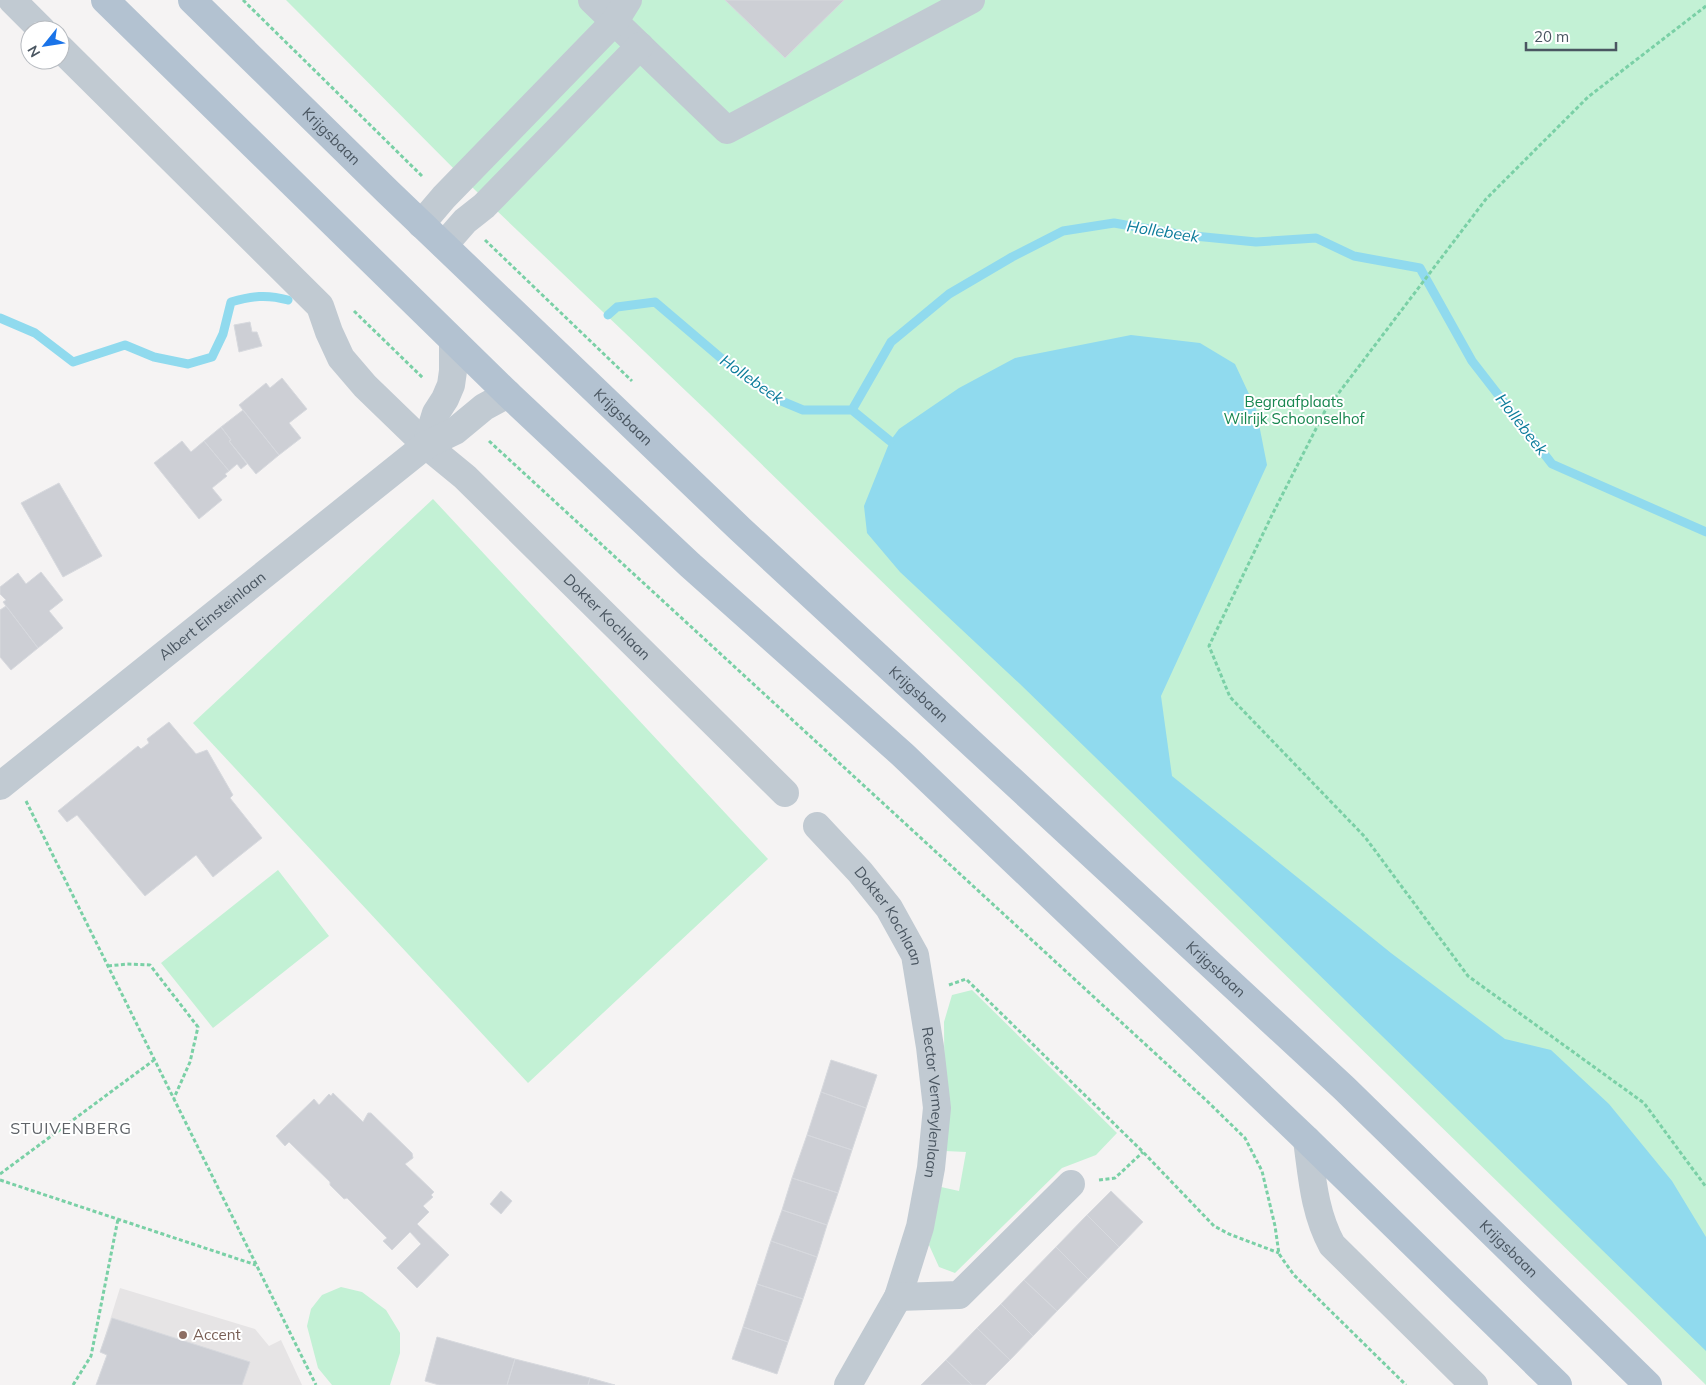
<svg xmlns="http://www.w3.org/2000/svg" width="1706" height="1385" font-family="Mulish,sans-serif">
<rect width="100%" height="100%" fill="#f5f3f3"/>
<path fill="#e6e4e5" d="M120 1288 255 1329 269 1346 281 1340 302 1385H96L107 1355 100 1352Z"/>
<path fill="#c3f1d5" d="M286 0H1706V1385L709 413 475 190Z
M433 499 768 859 528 1083 193 723Z
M278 870 329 936 213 1028 161 963Z
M972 990 1117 1133 1096 1155 1062 1168 955 1273 939 1267 929 1245 941 1187 959 1191 966 1152 945 1151 944 1022 952 995Z
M341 1287 362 1292 386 1310 400 1333V1353L390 1385H332L318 1368 307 1326 311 1309 322 1295Z"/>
<path fill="#90daee" d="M1131 335 1200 343 1235 364 1256 409 1267 465 1161 696 1172 776 1391 953 1505 1039 1551 1050 1609 1104 1672 1181 1706 1237V1351L1020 684 900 572 867 533 864 506 890 441 899 429 959 388 1015 358Z"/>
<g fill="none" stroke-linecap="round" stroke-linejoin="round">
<path stroke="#90daee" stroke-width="9" d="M608 315 617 307 655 302 722 359 779 400 803 410H852L891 342 949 294 1012 257 1063 231 1114 223 1184 235 1256 242 1316 238 1354 256 1420 268 1472 361 1552 464 1706 532
M0 318 35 333 73 362 125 345 154 357 188 364 212 357 223 334 231 302C251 296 267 294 288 300
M852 410 890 441"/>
</g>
<path fill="#cdcfd5" stroke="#d7d9de" d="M725 0H844L785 58Z
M250 322 252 332H257L262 346 239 352 234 325Z
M282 378 307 409 289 423 301 438 279 455 239 405 266 383 270 388Z
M243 410 279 455 256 474 229 441 231 440 221 427Z
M221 427 231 440 229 441 247 464 241 469 237 464 229 471 204 441Z
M182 441 191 452 204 441 229 471 225 474 227 476 212 488 222 500 199 519 154 463Z
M59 483 102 556 63 577 21 503Z
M41 572 63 600 49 611 63 628 38 648 3 602 6 600 0 594V587L18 573 26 584Z
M6 606 38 648 11 670 0 657V610Z
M169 722 196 754 207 750 233 795 230 798 262 838 213 877 196 855 145 896 77 815 67 822 58 811 138 746 141 749 149 743 147 739Z
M831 1060 877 1075 866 1108 821 1092Z
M821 1092 866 1108 852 1150 807 1135Z
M333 1093 363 1122 368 1113H371L412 1153 413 1158 405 1164 434 1192 431 1195 433 1197 423 1206 429 1212 417 1224 449 1255 417 1288 397 1268 421 1244 410 1232 392 1250 383 1241 387 1238 347 1198 344 1199 330 1185V1182L289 1142 285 1146 276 1136 314 1099 319 1105 329 1094 331 1096Z
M807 1135 852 1150 838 1193 792 1178Z
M792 1178 838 1193 827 1225 782 1210Z
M501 1191 512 1201 501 1214 490 1204Z
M1111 1191 1143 1222 1119 1247 1087 1215Z
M782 1210 827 1225 817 1257 771 1241Z
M1087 1215 1119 1247 1088 1279 1056 1247Z
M771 1241 817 1257 803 1299 757 1284Z
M1056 1247 1088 1279 1057 1311 1024 1280Z
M1024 1280 1057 1311 1033 1336 1001 1304Z
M757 1284 803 1299 788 1342 743 1327Z
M1001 1304 1033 1336 1010 1360 977 1328Z
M112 1318 250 1362 242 1385H96L107 1355 100 1352Z
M743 1327 788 1342 777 1374 732 1359Z
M977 1328 1010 1360 985 1385H972L946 1360Z
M437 1337 515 1359 507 1385H439L425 1381Z
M515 1359 590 1378 588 1385H507Z
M946 1360 972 1385H921Z
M590 1378 615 1385H588Z"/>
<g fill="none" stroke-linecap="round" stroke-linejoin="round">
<path stroke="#7ad0a6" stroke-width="3" stroke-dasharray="4 2.5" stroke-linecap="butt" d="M243 0 423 177
M1706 6 1588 97 1486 199 1325 411 1272 515 1209 646 1230 697 1365 837 1468 976 1644 1103 1706 1187
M485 240 632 381
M354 311 423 378
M489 441 1207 1101 1245 1138 1262 1171 1275 1226 1279 1254 1294 1275 1406 1385
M26 801 316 1385
M108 966 127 964 150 965 198 1027 190 1062 174 1098
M949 985 966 979 1143 1152 1214 1226 1229 1234 1279 1253
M0 1174 154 1060
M0 1180 256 1265
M1099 1180 1115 1178 1143 1152
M73 1385 91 1356 118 1219"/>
<g stroke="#c1cad2" stroke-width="28">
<path d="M12 0 42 30"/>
<path d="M592 0 727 130 971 0"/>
<path id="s1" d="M60 48 320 306 329 332 341 358 365 386 426 445 465 477 785 793"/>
<path d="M421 224 444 197 615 21 628 0"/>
<path d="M444 245 465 221 484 206 640 46"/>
<path d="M426 445 436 413 445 399 451 385 453 371V341"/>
<path id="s2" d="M0 786 426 445 455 431 484 407 508 394"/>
<path id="s3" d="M817 826 860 872 889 908 915 955 930 1047 937 1108 931 1168 920 1227 898 1297 848 1385"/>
<path d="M1307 1140C1312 1176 1314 1212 1332 1245L1474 1385"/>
<path d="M898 1297 959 1295 1071 1184"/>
</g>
<g stroke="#b3c2d1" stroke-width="28">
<path d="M105 0 508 394 690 565 903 755 1307 1140 1558 1385"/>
<path id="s4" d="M192 0 388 192 740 529 1344 1088 1648 1385"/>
</g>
</g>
<circle fill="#8d6e63" stroke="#fff" stroke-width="2" cx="183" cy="1335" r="5"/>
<g text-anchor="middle" stroke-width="4" stroke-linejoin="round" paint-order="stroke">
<g font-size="15" fill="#4a5661" stroke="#fff">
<text dy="5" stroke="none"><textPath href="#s4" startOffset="195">Krijgsbaan</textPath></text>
<text dy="5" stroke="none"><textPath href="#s4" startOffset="600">Krijgsbaan</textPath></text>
<text dy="5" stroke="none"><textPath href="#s2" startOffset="272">Albert Einsteinlaan</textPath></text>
<text dy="5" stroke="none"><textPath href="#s1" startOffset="794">Dokter Kochlaan</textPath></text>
<text dy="5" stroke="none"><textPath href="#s4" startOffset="1005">Krijgsbaan</textPath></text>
<text dy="5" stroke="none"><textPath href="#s3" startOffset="116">Dokter Kochlaan</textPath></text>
<text dy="5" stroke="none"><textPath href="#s4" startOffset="1410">Krijgsbaan</textPath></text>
<text dy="5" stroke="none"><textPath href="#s3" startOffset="312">Rector Vermeylenlaan</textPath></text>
<text dy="5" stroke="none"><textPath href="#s4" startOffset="1815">Krijgsbaan</textPath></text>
</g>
<g font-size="15" fill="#17864f" stroke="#fff">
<text x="1294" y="407">Begraafplaats<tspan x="1294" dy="17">Wilrijk Schoonselhof</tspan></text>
</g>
<g font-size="15" fill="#785e54" stroke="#fff" text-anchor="start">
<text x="193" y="1340">Accent</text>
</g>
<g font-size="16" font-style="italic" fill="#0c7c9b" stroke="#fff">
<text transform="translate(1163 231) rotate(9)" y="6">Hollebeek</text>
<text transform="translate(752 379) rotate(35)" y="6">Hollebeek</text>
<text transform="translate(1522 424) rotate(52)" y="6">Hollebeek</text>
</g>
<g font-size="16" letter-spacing="1" fill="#5f6368" stroke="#fff">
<text x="71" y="1134">STUIVENBERG</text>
</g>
</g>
<g transform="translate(45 45) rotate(240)"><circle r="24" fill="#ffffff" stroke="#b7bbc0"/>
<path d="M0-4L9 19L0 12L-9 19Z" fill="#1a73e8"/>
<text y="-8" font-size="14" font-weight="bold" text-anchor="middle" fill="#4a5661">N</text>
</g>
<path d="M1526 42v8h90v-8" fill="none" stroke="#4a5661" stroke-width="2.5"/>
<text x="1534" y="42" font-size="15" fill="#4a5661" stroke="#ffffff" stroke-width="4" paint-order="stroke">20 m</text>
</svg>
